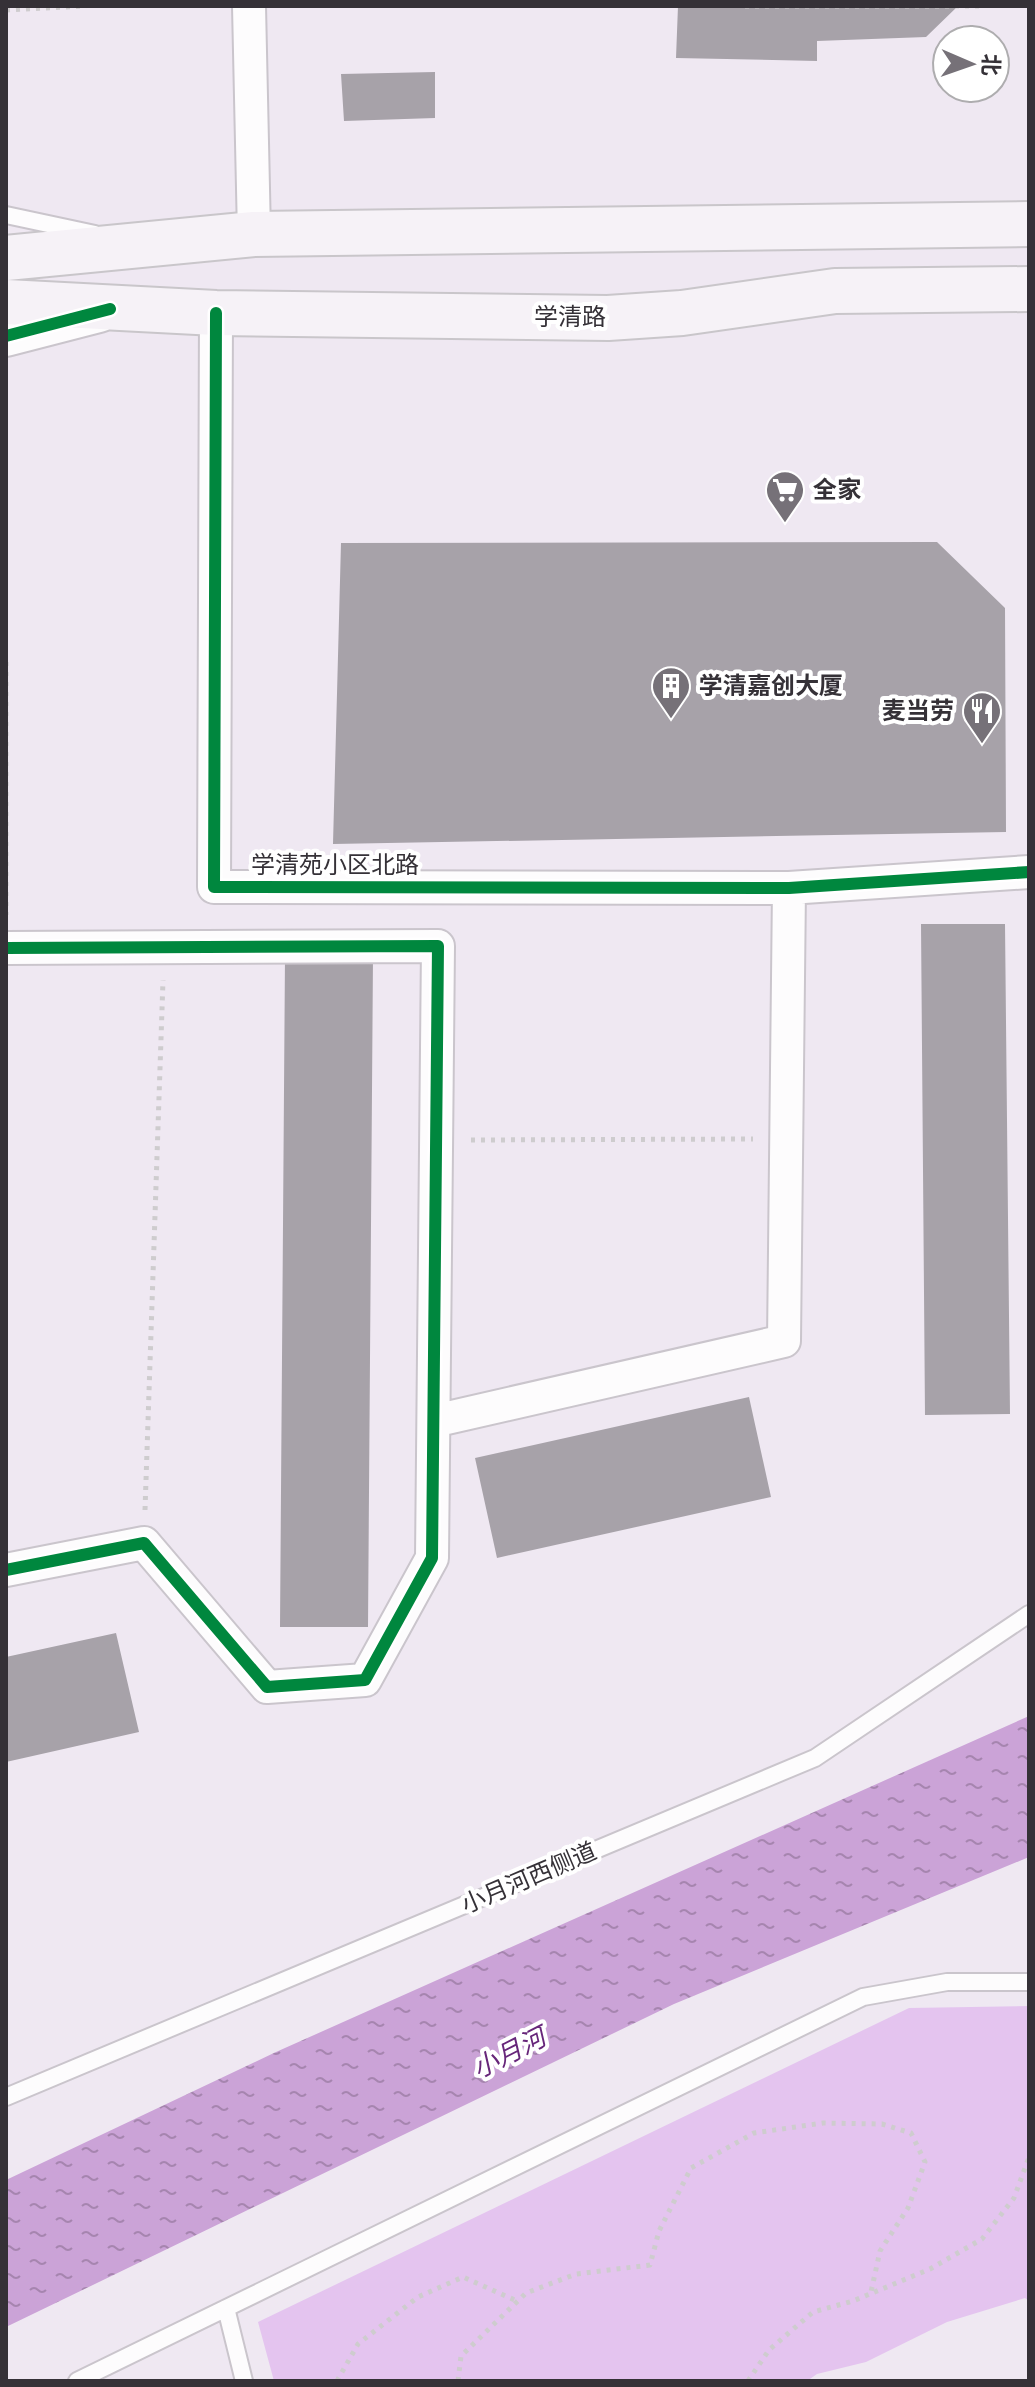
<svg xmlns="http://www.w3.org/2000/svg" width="1035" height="2387" font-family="Arial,'Noto Sans SC',sans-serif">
<defs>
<pattern id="water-ripples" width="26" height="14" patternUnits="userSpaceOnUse" patternTransform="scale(2)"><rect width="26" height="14" fill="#cba3d7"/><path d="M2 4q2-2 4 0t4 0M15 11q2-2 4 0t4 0" fill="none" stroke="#a685af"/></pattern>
</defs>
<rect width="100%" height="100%" fill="#efe8f2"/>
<path fill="#e4c4ef" d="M1029 2006V2301L1025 2298 947 2322 866 2362 817 2374 807 2381H274L258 2322 909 2008Z"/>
<path fill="url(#water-ripples)" d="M1029 1716V1857L674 2004 6 2327V2180L276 2052Z"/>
<path fill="#a7a2a9" d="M678 6H958L926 37 817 41V61L676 58Z
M435 72V118L344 121 341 74Z
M937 542 1005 608 1006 832 333 844 341 543Z
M921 924H1005L1010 1414 925 1415Z
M285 956H373L368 1627H280Z
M749 1397 771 1497 497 1558 475 1458Z
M116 1633 139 1732 6 1762V1657Z"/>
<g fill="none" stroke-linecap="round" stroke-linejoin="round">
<defs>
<path id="service" d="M6 215 95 234
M6 2097 815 1758 1029 1614
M226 2308 244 2381
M77 2381 863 1997 947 1982H1029"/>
<path id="minor" d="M249 6 254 234
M216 313 214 887 789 888 1029 872
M6 948 438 946 432 1558 365 1680 267 1687 144 1543 6 1570
M434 1421 784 1341 789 888"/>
<path id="tertiary" d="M6 336 99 312"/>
<path id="primary" d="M6 258 254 234 1029 224
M6 302 216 313 608 318 682 313 835 291 1029 289"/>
</defs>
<use href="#service" stroke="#cac5cc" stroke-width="20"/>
<use href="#minor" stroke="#cac5cc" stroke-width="36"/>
<use href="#tertiary" stroke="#cac5cc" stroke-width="44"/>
<use href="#primary" stroke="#c9c6ca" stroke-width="48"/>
<path stroke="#ceccce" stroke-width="5" stroke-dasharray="4 6" stroke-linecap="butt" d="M745 6H983
M6 10 86 6
M6 662V915
M471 1140 753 1139
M145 1510 163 980
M337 2381 358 2344 418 2297 463 2277 517 2301
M458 2381 461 2356 526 2293 576 2274 650 2265 659 2231 691 2168 754 2133 823 2123 882 2124 911 2133 925 2162 908 2208 880 2251 871 2292
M748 2381 769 2350 813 2312 853 2301 930 2269 982 2239 1014 2198 1029 2157"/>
<use href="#service" stroke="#fdfcfd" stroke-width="16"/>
<use href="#minor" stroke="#fdfcfd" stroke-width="32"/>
<use href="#tertiary" stroke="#fdfcfd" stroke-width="40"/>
<use href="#primary" stroke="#f6f2f7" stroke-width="44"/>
<defs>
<path id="cycleway" d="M216 313 214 887 789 888 1029 872
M6 336 110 309
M6 948 438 946 432 1558 365 1680 267 1687 144 1543 6 1570"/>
</defs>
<use href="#cycleway" stroke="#fff" stroke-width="17"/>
<use href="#cycleway" stroke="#00873e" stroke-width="12"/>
</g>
<defs>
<symbol id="supermarket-pin" viewBox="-11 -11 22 30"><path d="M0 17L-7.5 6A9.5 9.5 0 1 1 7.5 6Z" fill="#767178" stroke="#fff"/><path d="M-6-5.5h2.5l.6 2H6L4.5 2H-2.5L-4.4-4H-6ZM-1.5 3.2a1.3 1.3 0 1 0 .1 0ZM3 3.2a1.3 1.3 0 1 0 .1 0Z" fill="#fff"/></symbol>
<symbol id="building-pin" viewBox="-11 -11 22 30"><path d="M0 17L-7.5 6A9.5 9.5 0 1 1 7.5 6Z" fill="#767178" stroke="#fff"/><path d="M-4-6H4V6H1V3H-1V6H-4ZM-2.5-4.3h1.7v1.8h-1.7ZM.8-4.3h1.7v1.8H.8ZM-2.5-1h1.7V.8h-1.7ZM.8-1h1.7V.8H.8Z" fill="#fff"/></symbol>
<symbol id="restaurant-pin" viewBox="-11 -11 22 30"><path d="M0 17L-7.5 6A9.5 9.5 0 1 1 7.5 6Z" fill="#767178" stroke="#fff"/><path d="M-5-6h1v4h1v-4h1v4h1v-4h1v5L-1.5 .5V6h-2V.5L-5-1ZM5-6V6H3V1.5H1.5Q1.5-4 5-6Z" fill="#fff"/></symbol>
</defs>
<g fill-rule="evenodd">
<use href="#supermarket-pin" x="763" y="468" width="44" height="60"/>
<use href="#building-pin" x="649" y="664" width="44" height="60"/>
<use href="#restaurant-pin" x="960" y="689" width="44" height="60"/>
</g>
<g text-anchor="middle" stroke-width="8" stroke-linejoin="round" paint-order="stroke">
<g font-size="24" fill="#353137" stroke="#fff">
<text x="570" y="325">学清路</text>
<text x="335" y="873">学清苑小区北路</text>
<text transform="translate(529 1878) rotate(-23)" y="8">小月河西侧道</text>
</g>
<g font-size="24" font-weight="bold" fill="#353137" stroke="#fff" text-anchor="start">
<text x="813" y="498">全家</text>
<text x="699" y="694">学清嘉创大厦</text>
<text x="954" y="719" text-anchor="end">麦当劳</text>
</g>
<g font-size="26" font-style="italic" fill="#67267a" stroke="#fff">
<text transform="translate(509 2053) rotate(-27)" y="9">小月河</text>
</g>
</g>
<rect width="1035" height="2387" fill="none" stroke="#353137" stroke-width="16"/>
<g transform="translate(971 64) rotate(92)"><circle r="38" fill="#ffffff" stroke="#aeadaf" stroke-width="2"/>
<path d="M0-6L14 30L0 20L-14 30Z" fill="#767178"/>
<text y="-12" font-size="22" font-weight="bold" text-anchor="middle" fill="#353137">北</text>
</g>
</svg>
